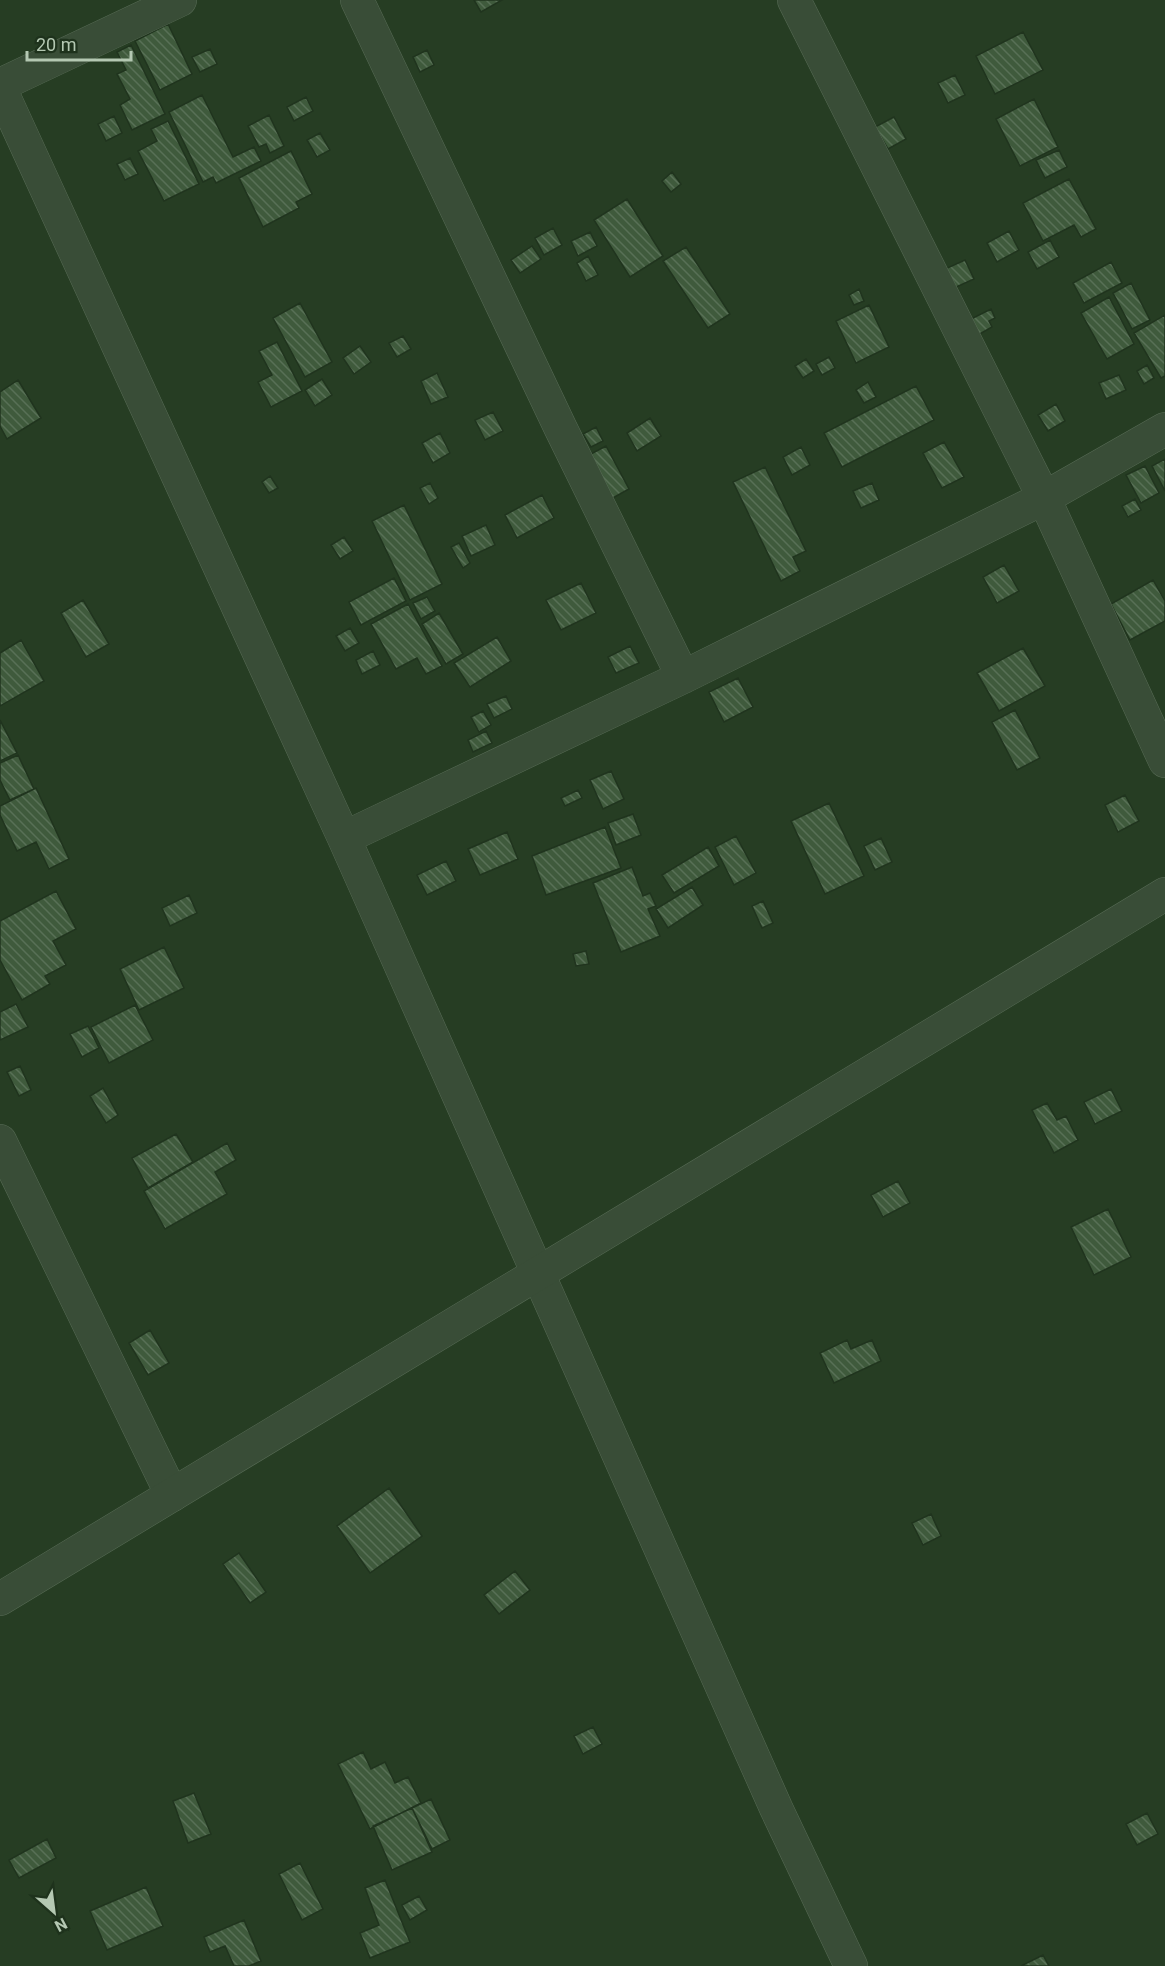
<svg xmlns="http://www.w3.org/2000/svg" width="1165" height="1966" font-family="Roboto,sans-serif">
<defs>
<pattern id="building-back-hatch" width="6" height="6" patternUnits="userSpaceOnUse" patternTransform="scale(1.5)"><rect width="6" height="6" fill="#3f5a3c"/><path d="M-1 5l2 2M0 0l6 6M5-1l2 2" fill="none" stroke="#587056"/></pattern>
</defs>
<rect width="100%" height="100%" fill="#263d23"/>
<path fill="url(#building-back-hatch)" stroke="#20341e" stroke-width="1.5" d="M474 0H502L481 12Z
M168 24 192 74 160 90 135 41Z
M1023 32 1043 70 995 94 976 56Z
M131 45 165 114 132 130 120 105 130 99 117 74 126 70 117 52Z
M210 49 217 64 200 72 192 57Z
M427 50 434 65 420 72 413 57Z
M955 75 965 95 948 103 938 83Z
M202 95 233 157 254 147 261 161 216 183 213 177 203 182 169 112Z
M306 97 313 111 294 121 287 107Z
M1034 99 1058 147 1020 166 996 119Z
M269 115 284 146 270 153 266 144 259 147 248 126Z
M114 116 122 133 106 141 98 124Z
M894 117 906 139 888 149 875 127Z
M168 121 199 184 164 201 138 151 157 141 151 129Z
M320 133 330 150 317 157 307 140Z
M1059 150 1067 167 1045 178 1036 160Z
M291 151 312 194 296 202 299 208 263 227 239 178Z
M130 158 138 174 125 180 117 164Z
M672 172 681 184 671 192 662 181Z
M1069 179 1096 229 1081 237 1074 225 1043 241 1023 203Z
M627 199 663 256 630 277 594 220Z
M553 228 562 245 544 255 535 238Z
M1009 231 1019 250 997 262 987 243Z
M590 232 597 246 578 256 571 241Z
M1050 240 1059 257 1037 269 1028 252Z
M532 246 541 259 520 273 511 260Z
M686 247 730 314 708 328 663 261Z
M588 256 598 275 586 281 577 263Z
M965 260 974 279 954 288 945 269Z
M1111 262 1122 283 1084 303 1073 283Z
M1131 283 1150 320 1132 329 1113 293Z
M859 289 864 301 854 305 849 295Z
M1109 297 1134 344 1107 359 1081 313Z
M300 303 332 362 305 377 273 318Z
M869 305 889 347 856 363 836 321Z
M991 309 995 318 989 321 992 327 978 335 969 320Z
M1165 315V376L1161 378 1134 333Z
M403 336 411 349 397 357 389 343Z
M277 342 302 391 271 407 258 382 272 375 259 351Z
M360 346 371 362 354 374 343 358Z
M829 357 835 368 822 375 816 364Z
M806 359 814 371 803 378 795 366Z
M1147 365 1154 378 1144 384 1137 371Z
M437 373 448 397 431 404 421 381Z
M1119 375 1126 390 1106 399 1099 383Z
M322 379 332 395 315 406 305 390Z
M18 380 41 418 7 439 0 426V392Z
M868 382 876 397 864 403 856 390Z
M916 386 934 420 842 467 824 433Z
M1056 404 1065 421 1048 431 1038 415Z
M493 412 503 431 485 440 475 420Z
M650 418 661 436 637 451 627 433Z
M596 427 603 441 591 447 583 434Z
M440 433 450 453 433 463 422 443Z
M944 442 964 477 942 488 923 453Z
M606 446 629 489 611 499 587 456Z
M801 447 810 465 792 475 783 457Z
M1165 459V491L1152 466Z
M1145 466 1159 493 1141 503 1126 475Z
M765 467 806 551 793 557 800 571 781 581 733 482Z
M270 476 278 488 269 493 262 482Z
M430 483 438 498 429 504 420 488Z
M872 483 879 500 861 508 853 491Z
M542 495 554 518 517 538 505 515Z
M1135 499 1141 510 1128 517 1122 506Z
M404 505 442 584 410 600 372 521Z
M486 525 495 545 471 556 462 536Z
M344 537 353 551 340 559 331 545Z
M459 543 470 563 463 568 451 547Z
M1004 565 1019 591 997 603 983 577Z
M394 578 406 601 361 625 349 602Z
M1153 580 1165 601V621L1130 640 1111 604Z
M581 583 596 613 561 630 546 600Z
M427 597 435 611 421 619 413 603Z
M83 600 109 644 86 657 61 613Z
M408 604 442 666 426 674 417 658 396 669 371 624Z
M439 613 463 654 446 664 422 624Z
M350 628 359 643 345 651 336 636Z
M497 637 511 661 470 687 454 663Z
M21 640 44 681 0 706V653Z
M630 646 639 663 616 673 608 657Z
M1023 648 1045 686 999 711 977 673Z
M373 651 380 665 362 674 356 660Z
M738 678 753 707 724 722 709 692Z
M506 696 512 709 494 718 487 704Z
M1015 710 1040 758 1017 770 992 722Z
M483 711 491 725 479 732 471 717Z
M0 720 17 753 0 761Z
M486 731 492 743 473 752 468 740Z
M18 755 34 789 10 800 0 780V763Z
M611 771 624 799 603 809 590 780Z
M36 788 69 859 49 869 36 842 17 851 0 815V806Z
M578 790 582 798 565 806 561 798Z
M1125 795 1139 821 1118 832 1105 805Z
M829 803 864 876 825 894 791 821Z
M633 814 641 835 616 845 608 823Z
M605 827 621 868 546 895 532 856Z
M507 832 518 859 480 875 468 849Z
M736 836 756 873 734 885 715 847Z
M881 838 892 862 875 870 864 846Z
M708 847 719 866 674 893 662 875Z
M446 861 456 881 427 895 417 875Z
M632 867 643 896 650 893 656 906 648 909 660 936 621 952 593 883Z
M692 887 703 905 668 928 656 909Z
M56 891 76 929 53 941 66 965 45 976 50 984 22 1000 0 960V921Z
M189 895 197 913 170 926 162 908Z
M763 901 773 923 762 928 752 906Z
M164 947 184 988 139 1010 120 969Z
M586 951 589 964 576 966 573 954Z
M16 1004 28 1027 0 1040V1012Z
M135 1005 153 1040 109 1063 91 1027Z
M88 1026 99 1048 82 1057 70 1034Z
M20 1066 31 1090 19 1096 7 1072Z
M103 1088 118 1115 106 1123 90 1096Z
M1111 1089 1122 1111 1095 1124 1084 1102Z
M1047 1103 1057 1120 1066 1116 1078 1140 1054 1153 1032 1110Z
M176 1134 193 1162 148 1188 132 1158Z
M227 1143 236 1160 215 1172 227 1194 165 1229 144 1191Z
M898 1181 910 1203 883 1217 871 1195Z
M1108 1209 1131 1257 1094 1275 1071 1227Z
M150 1330 169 1363 148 1375 129 1343Z
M847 1340 851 1349 872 1340 881 1361 834 1383 820 1353Z
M389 1488 422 1536 370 1573 337 1526Z
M931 1514 941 1536 923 1545 912 1523Z
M239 1553 266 1592 250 1603 223 1564Z
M515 1571 530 1590 499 1614 484 1595Z
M593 1727 602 1744 583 1754 574 1736Z
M363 1752 371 1769 385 1762 395 1783 408 1777 421 1803 370 1829 338 1764Z
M194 1793 211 1834 188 1843 173 1801Z
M431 1799 450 1840 432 1849 412 1808Z
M412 1808 432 1852 392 1870 373 1826Z
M1147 1813 1158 1834 1137 1845 1126 1824Z
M47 1839 56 1858 19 1878 9 1860Z
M300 1863 323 1909 302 1920 279 1874Z
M385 1880 410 1942 370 1958 360 1933 379 1925 365 1888Z
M146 1887 163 1926 107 1950 90 1911Z
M419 1896 427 1910 410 1920 402 1905Z
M244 1920 261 1961 249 1966H234L225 1946 210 1952 204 1937Z
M1043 1955 1049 1966H1021Z"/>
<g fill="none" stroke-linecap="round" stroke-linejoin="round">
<defs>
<path id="minor" d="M357 0 560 427 683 677
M794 0 1044 498 1165 761
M0 85 180 0
M0 88 344 838 776 1808 851 1966
M344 838 683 677 1044 498 1165 429
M0 1141 172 1495"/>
<path id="tertiary" d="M0 1599 1165 894"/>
</defs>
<use href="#minor" stroke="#576b55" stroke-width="34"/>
<use href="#tertiary" stroke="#576b55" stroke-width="34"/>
<use href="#minor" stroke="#394d37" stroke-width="33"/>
<use href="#tertiary" stroke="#394d37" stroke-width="33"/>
</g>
<g transform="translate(54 1912) rotate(152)" stroke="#1e321c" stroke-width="4.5" paint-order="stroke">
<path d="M0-4.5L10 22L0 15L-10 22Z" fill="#b4c8b2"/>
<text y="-9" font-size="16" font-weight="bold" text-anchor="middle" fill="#b4c8b2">N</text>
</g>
<path d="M27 51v9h104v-9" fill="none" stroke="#b4c8b2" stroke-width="3"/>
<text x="36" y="51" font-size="18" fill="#b4c8b2" stroke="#1e321c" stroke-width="4.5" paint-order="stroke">20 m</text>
</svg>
